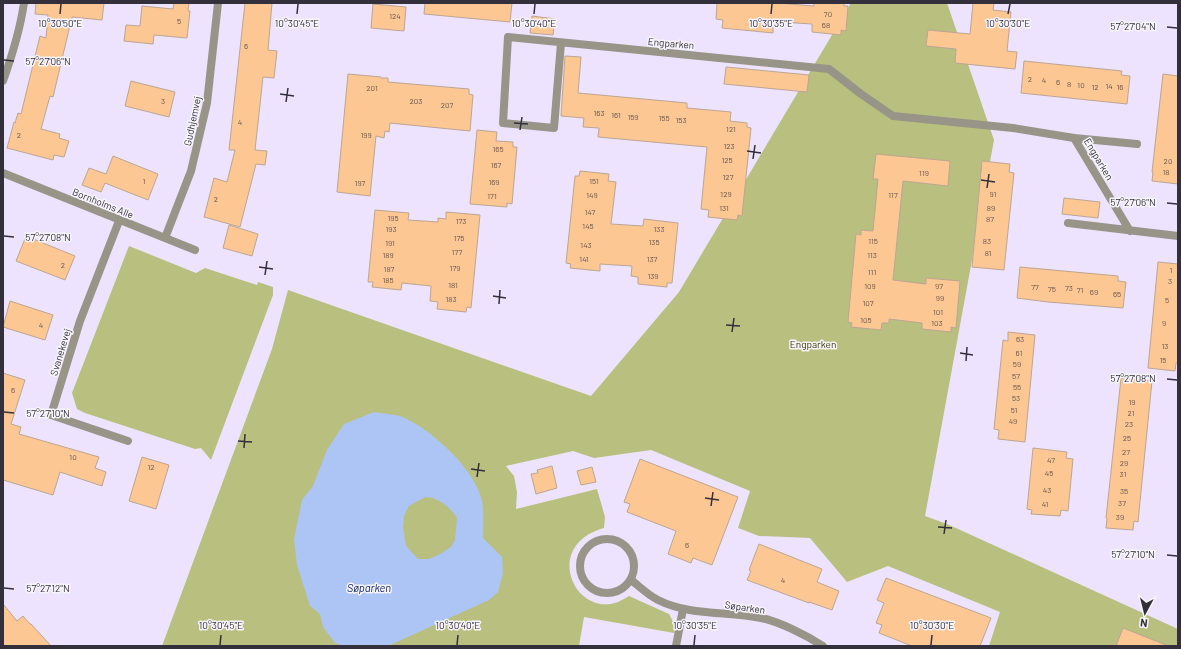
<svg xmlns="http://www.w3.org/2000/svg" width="1181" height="649" font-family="Barlow,sans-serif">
<rect width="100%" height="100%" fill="#ede3ff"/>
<path fill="#b9bf7f" d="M851 3H947L994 140 925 516 947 524 1178 629V646H989L1000 612 888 566 847 582 810 538 759 536 738 528 750 491 651 450 594 458 573 451 506 466 514 476 517 492 516 509 597 489 605 517 604 528C542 545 574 618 618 602 622 600 626 598 629 596L669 614 676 627 674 633 584 617 579 646H162L272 349 288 290 591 396 679 292Z
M129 246 196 273 205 268 257 285 258 282 273 287V295L211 460 201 448 195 449 85 413 77 409 72 393Z"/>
<path fill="#adc5f5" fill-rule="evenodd" d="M374 412C384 414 398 414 407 419 435 433 475 470 482 501 484 512 483 527 483 538L502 557 503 573 498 592 489 600 388 646H344L335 643 323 627 320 614 310 606 297 565 294 539 302 500 313 486 327 450 344 424ZM425 497C438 497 450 507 457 518L455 540 451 547 440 554 429 559H418L406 546 403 527 404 516 409 506Z"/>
<path fill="#fdc793" stroke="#bca692" d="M36 3H104L102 20 72 17 53 97 50 96 41 129 60 134 59 138 69 141 64 157 54 155 53 160 7 148 14 122 15 123 18 113 21 114 40 36 46 38 48 15 35 14Z
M174 3H189L188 11H190L187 38 154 35 153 44 124 41 126 25 140 26 142 6 173 9Z
M245 3H272L268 50 277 51 274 78 263 77 255 150 267 151 265 165 256 164 240 227 204 217 214 178 227 182 235 150H229Z
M425 3H512L510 22 424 14Z
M717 3H776L814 6V3H844V6H848L846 31 841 30V35L812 32V24L781 22V26L773 25V33L722 28 723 20 716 19Z
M973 3H994L993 10 1011 12 1007 51 1017 52 1015 69 955 63 956 49 926 46 928 30 970 34Z
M373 4 406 7 404 31 371 28Z
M532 16 555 19 553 35 530 33Z
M565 56 581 57 578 93 687 103V108L731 112 730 121 747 123V127L751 128 742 216 738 215 737 220 708 217 709 210 701 209 707 147 598 137 599 128 583 127 584 118 561 116Z
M1024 61 1122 71 1121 75 1130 76 1127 104 1021 93Z
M726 67 809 75 807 92 724 84Z
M348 74 381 77V78H388V82L469 89V94L473 95 470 131 390 123 389 132 385 131 384 138 376 136 370 196 337 192Z
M1163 74 1178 76V184L1152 181 1153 172H1152Z
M131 81 175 92 169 117 125 106Z
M477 130 497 132 496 141 513 142V147H517L512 204 507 203V207L470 204Z
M876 154 950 161 948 186 903 181 893 280 926 284V278L960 281 956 328 951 327V332L922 329V323L889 319V323H882L881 330 851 327 852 323 848 322 856 234 861 235V230L873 231 878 179H873Z
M113 156 158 174 148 200 105 183 101 192 82 185 89 168 106 174Z
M982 161 1010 164 1009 172 1014 173 1004 270 972 267Z
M580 171 609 174 608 181 616 182 611 224 643 226 644 219 678 223 672 283H667V287L638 284V277L631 276 632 266 600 264V271L570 268 571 264 566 263 575 176H579Z
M1064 198 1100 202 1098 218 1062 214Z
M375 210 409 213 408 220 438 222V218L446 219V212L480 215 471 308 467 307 466 312 437 309 438 302 430 301 431 286 402 283 401 290 372 287 373 282H368Z
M229 225 258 234 252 256 223 248Z
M26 236 75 256 65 280 16 261Z
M1158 262 1178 264V363H1176L1175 371 1148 368Z
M1020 267 1118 276V281L1126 282 1123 308 1048 302 1017 298Z
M10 301 53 315 45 340 3 327Z
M1008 332 1035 335 1025 442 998 439 999 430 994 429 1003 340 1008 341Z
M3 373 25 380 11 424 21 427 19 434 99 457 95 468 106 472 102 486 60 472 53 495 3 480Z
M1121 378 1152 381 1138 522 1134 521 1133 530 1106 528 1107 519 1106 518Z
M1033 448 1067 452 1066 458 1073 459 1068 511 1061 510 1060 516 1031 514 1032 510 1027 509Z
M142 457 169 465 156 509 129 501Z
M640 459 738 497 712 565 693 558 691 563 668 554 676 531 627 512 630 504 624 502Z
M552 466 557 488 536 494 531 474 538 473 537 470Z
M592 467 596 482 581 485 577 471Z
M759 544 822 569 817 582 839 591 832 610 809 602V603L747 580 751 571 749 570Z
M886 578 991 618 980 646H912L879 633 882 625 876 623 884 603 877 600Z
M3 604 17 621 23 616 30 624H31L51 646H3Z
M1123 628 1166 645 1165 646H1116Z"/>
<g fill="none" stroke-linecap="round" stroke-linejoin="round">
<path stroke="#989488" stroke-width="8" d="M561 43 554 128 503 123 508 37 829 69 861 94 893 116 1013 128 1074 138 1137 144
M3 81C12 56 20 30 24 3
M1074 138 1130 231
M3 173 195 250
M119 221 80 321 51 415 128 441
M1068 223 1178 236
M165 238 191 171 207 103 218 3
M580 566a27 27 0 1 1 54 0a27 27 0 1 1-54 0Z
M631 580C639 586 648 595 658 600 690 616 726 611 761 618 780 622 806 635 823 646
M676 646 683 609"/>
</g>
<path fill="none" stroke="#34303b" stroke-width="1.5" d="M60 14 61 4M297 14 298 4M534 14 535 4M771 14 772 4M1008 14 1010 4M1167 27 1177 28M4 60 14 61M280 94 294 96M286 102 288 88M514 123 528 124M520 130 522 117M747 151 761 153M753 159 755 145M981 180 995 182M987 188 989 174M1167 203 1177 204M4 236 14 237M259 267 273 269M265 275 267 261M493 296 506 298M499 304 500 290M726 325 740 326M732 332 734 318M960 353 973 355M966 361 967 347M1167 379 1177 380M4 412 14 413M238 441 252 442M244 448 245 434M471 469 485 471M477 477 479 463M705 498 719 500M711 506 713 492M938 527 952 528M944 534 946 520M1167 555 1177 556M4 588 14 589M220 645 221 635M457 645 458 635M694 645 695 635M931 645 932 635"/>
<g text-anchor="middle" stroke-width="3" stroke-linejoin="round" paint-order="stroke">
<g font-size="8" fill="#665651">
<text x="828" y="17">70</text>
<text x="395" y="19">124</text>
<text x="179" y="24">5</text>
<text x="826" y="28">68</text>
<text x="246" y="49">6</text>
<text x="1030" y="82">2</text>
<text x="1044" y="83">4</text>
<text x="1058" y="85">6</text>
<text x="1069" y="87">8</text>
<text x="1081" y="88">10</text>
<text x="1109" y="89">14</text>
<text x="1095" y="90">12</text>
<text x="1120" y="90">16</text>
<text x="372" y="91">201</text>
<text x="163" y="104">3</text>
<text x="416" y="104">203</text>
<text x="447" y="108">207</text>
<text x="599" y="116">163</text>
<text x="616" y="118">161</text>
<text x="633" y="120">159</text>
<text x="664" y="121">155</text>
<text x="681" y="123">153</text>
<text x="240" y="125">4</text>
<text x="731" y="132">121</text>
<text x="19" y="138">2</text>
<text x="366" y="138">199</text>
<text x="729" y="149">123</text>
<text x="498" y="152">165</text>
<text x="727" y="163">125</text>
<text x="1168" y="164">20</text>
<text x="496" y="168">167</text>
<text x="1166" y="175">18</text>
<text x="924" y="176">119</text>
<text x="728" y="180">127</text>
<text x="144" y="184">1</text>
<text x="594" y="184">151</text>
<text x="494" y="185">169</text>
<text x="360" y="186">197</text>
<text x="726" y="197">129</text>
<text x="993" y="197">91</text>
<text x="592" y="198">149</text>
<text x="893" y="198">117</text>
<text x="492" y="199">171</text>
<text x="216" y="202">2</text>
<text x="724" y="211">131</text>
<text x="991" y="211">89</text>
<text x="590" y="215">147</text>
<text x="393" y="221">195</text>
<text x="990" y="222">87</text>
<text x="461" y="224">173</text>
<text x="588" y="229">145</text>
<text x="391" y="232">193</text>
<text x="659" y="232">133</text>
<text x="459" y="241">175</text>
<text x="873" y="244">115</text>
<text x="987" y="244">83</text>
<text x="654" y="245">135</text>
<text x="390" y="246">191</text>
<text x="586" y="248">143</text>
<text x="457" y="255">177</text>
<text x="988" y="256">81</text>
<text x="388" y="258">189</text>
<text x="872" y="258">113</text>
<text x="584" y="262">141</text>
<text x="652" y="262">137</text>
<text x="63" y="268">2</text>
<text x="455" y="271">179</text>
<text x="389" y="272">187</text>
<text x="1171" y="273">1</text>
<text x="872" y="275">111</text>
<text x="653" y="279">139</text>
<text x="388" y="283">185</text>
<text x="1170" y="284">3</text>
<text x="453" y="288">181</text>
<text x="870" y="289">109</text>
<text x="939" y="289">97</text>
<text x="1035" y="290">77</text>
<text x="1069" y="291">73</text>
<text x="1052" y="292">75</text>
<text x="1080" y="293">71</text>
<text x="1094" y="295">69</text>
<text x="1117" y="297">65</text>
<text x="940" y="301">99</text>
<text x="451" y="302">183</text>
<text x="1167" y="303">5</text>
<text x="868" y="306">107</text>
<text x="938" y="315">101</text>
<text x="866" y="323">105</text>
<text x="937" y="326">103</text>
<text x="1164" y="326">9</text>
<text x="41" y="328">4</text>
<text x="1020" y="342">63</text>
<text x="1165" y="349">13</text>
<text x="1019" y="356">61</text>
<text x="1163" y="363">15</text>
<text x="1017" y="367">59</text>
<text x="1016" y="379">57</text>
<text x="1017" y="390">55</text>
<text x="13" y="393">6</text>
<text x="1016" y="401">53</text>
<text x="1132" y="405">19</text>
<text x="1014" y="413">51</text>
<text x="1131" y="416">21</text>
<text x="1013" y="424">49</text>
<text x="1129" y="427">23</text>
<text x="1127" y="441">25</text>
<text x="1126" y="455">27</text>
<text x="73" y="460">10</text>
<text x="1051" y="463">47</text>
<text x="1124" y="466">29</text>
<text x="151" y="470">12</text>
<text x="1049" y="476">45</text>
<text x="1123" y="477">31</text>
<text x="1047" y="493">43</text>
<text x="1124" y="494">35</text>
<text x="1122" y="506">37</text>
<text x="1045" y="507">41</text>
<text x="1120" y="520">39</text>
<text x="687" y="548">6</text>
<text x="783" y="583">4</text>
</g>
<g font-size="10" fill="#34303b" stroke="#f7f5fb">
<text transform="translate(671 43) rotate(5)" y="4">Engparken</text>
<text transform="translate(192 121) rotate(-78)" y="4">Gudhjemvej</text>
<text transform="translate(1099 159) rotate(59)" y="4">Engparken</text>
<text transform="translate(103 203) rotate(22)" y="4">Bornholms Alle</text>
<text transform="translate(60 352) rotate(-73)" y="4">Svanekevej</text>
<text transform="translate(745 607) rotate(8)" y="4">Søparken</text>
</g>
<g font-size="10" fill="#363901" stroke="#f7f5fb">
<text x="813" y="348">Engparken</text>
</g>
<g font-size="11" font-style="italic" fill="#0c2669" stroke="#f7f5fb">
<text x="369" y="592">Søparken</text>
</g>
</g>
<g font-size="10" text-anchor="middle" fill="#34303b" stroke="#f7f5fb" stroke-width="3" stroke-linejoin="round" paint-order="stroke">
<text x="60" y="27">10°30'50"E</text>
<text x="297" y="27">10°30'45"E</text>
<text x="534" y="27">10°30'40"E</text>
<text x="771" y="27">10°30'35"E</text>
<text x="1008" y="27">10°30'30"E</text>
<text x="1133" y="30">57°27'04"N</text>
<text x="48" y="65">57°27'06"N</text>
<text x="1133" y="206">57°27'06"N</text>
<text x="48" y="241">57°27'08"N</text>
<text x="1133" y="382">57°27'08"N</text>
<text x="48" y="417">57°27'10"N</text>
<text x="1133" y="558">57°27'10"N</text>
<text x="48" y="592">57°27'12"N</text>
<text x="221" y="629">10°30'45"E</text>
<text x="458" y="629">10°30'40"E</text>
<text x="695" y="629">10°30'35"E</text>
<text x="932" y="629">10°30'30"E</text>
</g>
<rect width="1181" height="649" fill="none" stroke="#34303b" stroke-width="8"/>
<g transform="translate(1145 613) rotate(187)" stroke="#f7f5fb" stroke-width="3" paint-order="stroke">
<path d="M0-3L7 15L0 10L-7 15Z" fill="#34303b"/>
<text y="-6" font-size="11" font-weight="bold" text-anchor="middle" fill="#34303b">N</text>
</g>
</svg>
